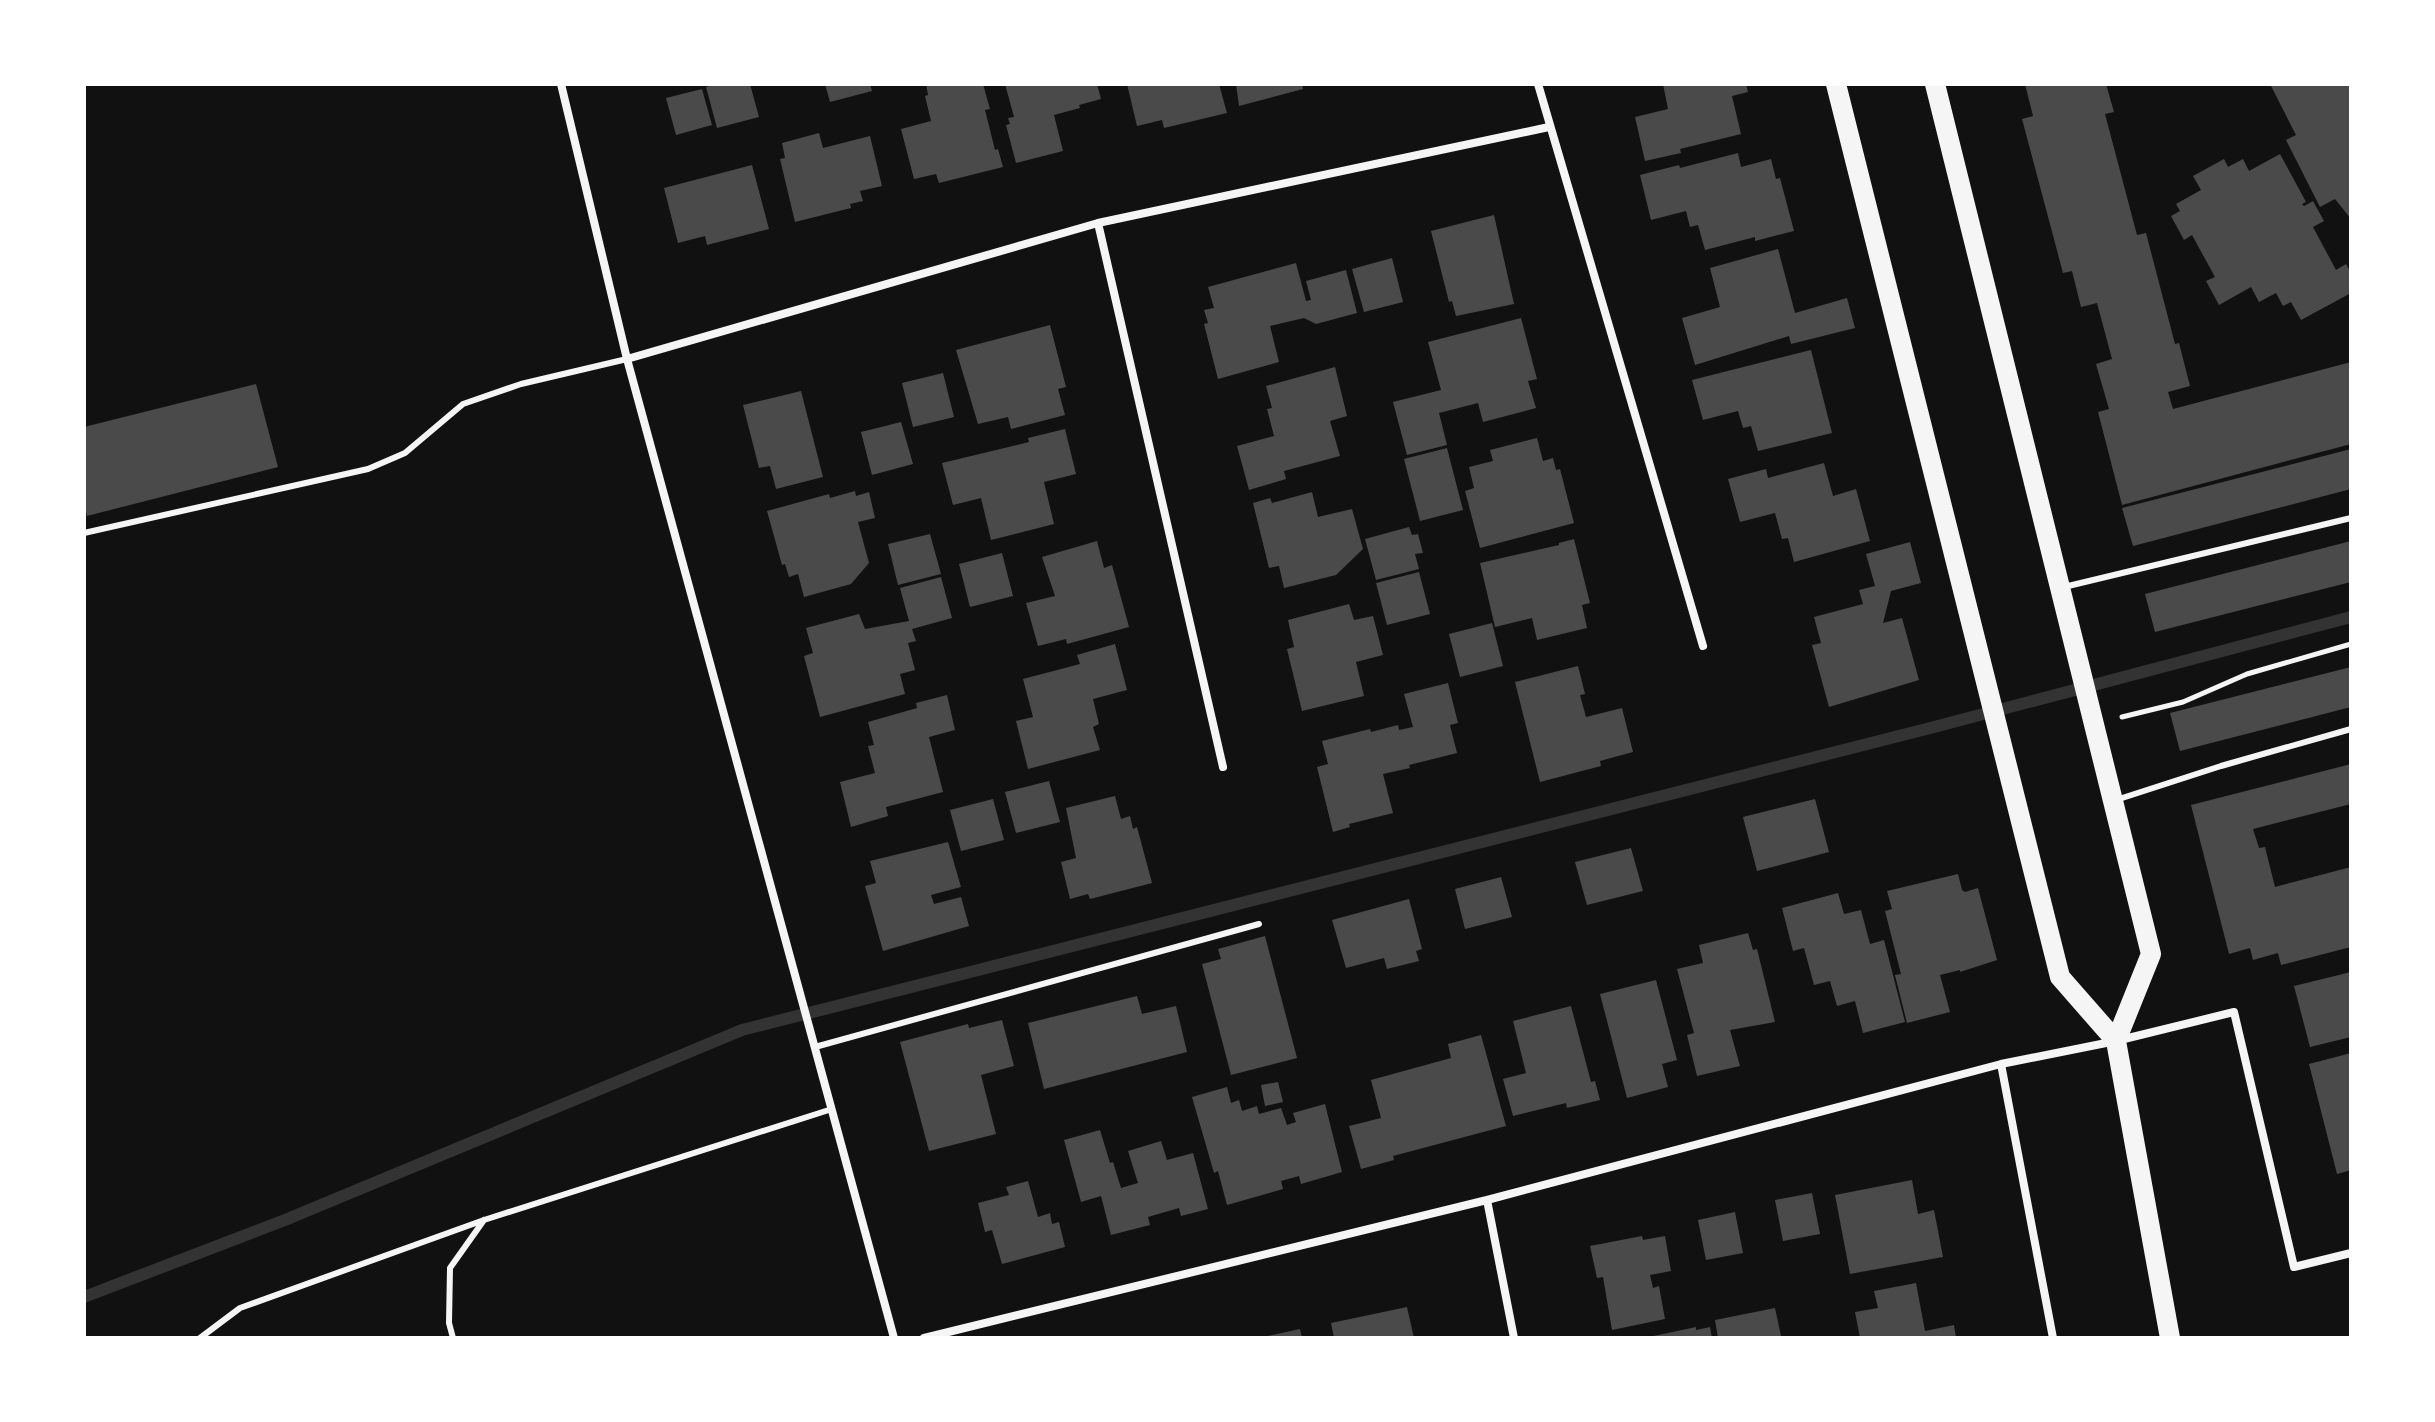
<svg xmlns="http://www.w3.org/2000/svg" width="2435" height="1422" font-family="'Asap Condensed',sans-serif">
<rect width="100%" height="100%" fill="#111"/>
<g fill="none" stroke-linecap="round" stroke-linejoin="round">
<path stroke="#333" stroke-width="12" d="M84 1297 285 1220 742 1030 1938 726 2351 617"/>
</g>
<path fill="#4a4a4a" d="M716 84H750L759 117 717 128 706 87Z
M825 84H870L872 91 830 102Z
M926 84H983L990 109 985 110 995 150 998 149 1003 167 939 183 936 174 914 179 901 129 931 121 925 96 928 95Z
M1005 84H1097L1101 99 1079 105 1080 108 1054 115 1063 151 1016 163 1006 125 1010 124 1008 118 1014 117Z
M1127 84H1219L1227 113 1164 128 1162 120 1137 126Z
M1236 84H1302L1303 89 1239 106Z
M1663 84H1746L1748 92 1732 96 1741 134 1680 149 1681 153 1645 161 1635 117 1668 109Z
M2025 84H2106L2114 112 2105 114 2137 235 2146 233 2175 344 2179 343 2190 386 2168 392 2173 409 2351 362V444L2122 505 2098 412 2109 409 2096 364 2112 359 2097 303 2081 307 2072 271 2063 273 2022 119 2033 116Z
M2270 84H2351V219L2335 199 2320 207 2286 140 2296 135Z
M702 89 712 125 676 135 666 98Z
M819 133 823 148 870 136 882 186 860 191 863 201 850 204 851 208 795 222 780 159 785 158 782 143Z
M1738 153 1741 167 1771 159 1776 179 1780 178 1794 231 1755 241V237L1705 250 1698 225 1690 227 1686 211 1651 220 1640 175 1679 165 1680 168Z
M2280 154 2306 202 2302 204 2304 206 2313 201 2324 221 2313 227 2336 270 2346 264 2351 273V293L2301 320 2291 302 2283 306 2276 293 2259 302 2251 287 2219 305 2206 281 2215 277 2192 235 2184 240 2171 216 2180 211 2176 204 2201 190 2193 176 2224 159 2228 167 2243 159 2249 171Z
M752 165 769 229 707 245 705 236 678 243 664 188Z
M1494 215 1514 304 1456 316 1452 301 1449 302 1431 231Z
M1778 249 1795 313 1847 298 1855 328 1791 344 1789 336 1695 365 1682 318 1720 307 1710 268Z
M1392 258 1403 302 1364 312 1352 269Z
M1296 263 1306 301 1311 300 1306 281 1346 270 1357 313 1316 324 1304 318 1270 326 1279 362 1218 379 1204 324 1208 323 1204 310 1214 308 1208 287Z
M1521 318 1537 379 1528 381 1536 408 1483 422 1478 403 1439 413 1447 445 1407 455 1393 402 1441 390 1428 342Z
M1050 325 1066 387 1058 389 1065 415 1011 429 1008 417 978 424 956 350Z
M1811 350 1832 433 1758 451 1751 426 1743 428 1738 411 1703 420 1692 380Z
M1335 367 1347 416 1330 421 1340 456 1284 471 1286 479 1249 490 1237 446 1274 436 1267 409 1272 408 1266 386Z
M943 373 954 417 913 427 902 383Z
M256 384 278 467 87 516 84 505V427Z
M801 391 823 477 776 489 770 466 759 468 743 405Z
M901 422 913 464 872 475 861 432Z
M1065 429 1076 474 1044 482 1054 524 991 540 981 498 953 505 942 463 1029 442 1028 438Z
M1537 438 1543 461 1553 458 1556 470 1560 469 1574 523 1480 548 1465 491 1474 488 1469 467 1493 461 1490 450Z
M1447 448 1463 510 1420 521 1404 459Z
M2351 449V489L2133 546 2122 508Z
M1824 463 1833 496 1856 489 1870 541 1794 562 1788 538 1782 539 1775 513 1740 522 1728 479 1766 469 1768 478Z
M855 491 856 496 869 492 875 518 858 522 869 563 851 584 804 597 798 574 789 577 785 564 782 565 767 511 829 494 830 498Z
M1312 492 1318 517 1352 509 1363 549 1336 575 1284 588 1279 566 1269 568 1253 503 1270 498 1272 503Z
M1409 527 1412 535 1418 534 1423 553 1415 554 1419 569 1376 580 1365 539Z
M930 534 941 574 898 585 888 544Z
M1574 539 1590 603 1582 605 1587 628 1537 640 1532 618 1495 627 1480 563 1559 545V543Z
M1097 541 1104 568 1112 565 1129 627 1067 644 1066 639 1038 646 1026 603 1055 596 1042 557Z
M2351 541V582L2155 632 2145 594Z
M1910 542 1921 583 1891 591 1883 623 1902 618 1919 680 1829 707 1812 645 1821 643 1814 617 1863 604 1859 590 1875 586 1866 554Z
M1002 553 1013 596 970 607 959 564Z
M1419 572 1430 614 1387 625 1376 583Z
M941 577 952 618 912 629 916 641 908 643 915 670 900 674 905 694 820 717 804 656 813 653 806 628 859 614 865 629 909 621 900 588Z
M1349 604 1354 620 1373 616 1383 655 1356 662 1364 696 1302 711 1287 649 1294 647 1288 620Z
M1492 623 1503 666 1460 677 1449 634Z
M1115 644 1127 690 1093 699 1099 724 1093 727 1100 750 1028 769 1016 721 1033 717 1023 679 1080 664 1077 655Z
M1578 666 1585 694 1580 695 1586 717 1622 708 1633 752 1600 761 1601 766 1540 782 1515 682Z
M2351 667V707L2180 751 2170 713Z
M1448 683 1458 723 1450 725 1457 753 1409 765 1410 768 1383 774 1393 813 1349 824 1350 827 1333 832 1317 767 1328 764 1322 741 1370 729 1371 732 1398 725 1399 730 1413 727 1404 694Z
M947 695 955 730 929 737 943 792 886 807 888 816 851 827 840 782 875 773 868 746 874 745 868 722 917 708 916 703Z
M2351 764V804L2253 829 2259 848 2265 847 2275 887 2351 867V947L2281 965 2278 953 2253 960 2250 948 2229 954 2191 805Z
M1049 781 1060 822 1016 833 1005 792Z
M1115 796 1121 819 1130 816 1133 829 1137 827 1152 883 1090 899 1088 894 1070 899 1061 862 1076 858 1066 808Z
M993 799 1004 840 961 851 950 810Z
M1815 799 1829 852 1757 871 1743 817Z
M948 842 961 887 931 895 934 904 961 897 969 926 883 951 865 886 876 883 870 861Z
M1631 848 1643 891 1587 905 1575 862Z
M1958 874 1962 890 1965 892 1978 888 1997 960 1960 972V970L1940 975 1950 1012 1907 1023 1895 975 1901 974 1885 911 1892 909 1887 891Z
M1501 877 1512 917 1465 929 1455 889Z
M1838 893 1844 914 1861 910 1870 944 1884 940 1905 1022 1863 1033 1855 1001 1837 1006 1830 981 1814 985 1804 948 1793 951 1782 908Z
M1409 899 1422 949 1416 951 1419 961 1387 969 1384 958 1346 968 1332 920Z
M1748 933 1753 950 1757 949 1775 1022 1730 1030 1740 1066 1697 1076 1687 1035 1694 1033 1677 969 1703 963 1699 945Z
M1265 936 1297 1058 1231 1075 1202 964 1221 959 1218 949Z
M2351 972V1037L2310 1047 2294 986Z
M1656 980 1677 1060 1662 1064 1668 1087 1627 1098 1600 994Z
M1137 996 1142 1014 1176 1006 1187 1052 1044 1089 1028 1023Z
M1571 1006 1591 1082 1595 1081 1600 1100 1567 1108 1566 1103 1513 1116 1503 1079 1526 1073 1513 1021Z
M1002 1020 1014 1066 981 1075 996 1134 929 1151 900 1042 968 1024 969 1028Z
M1481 1035 1506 1126 1393 1156 1394 1160 1361 1169 1349 1126 1381 1118 1371 1080 1451 1058 1448 1044Z
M2351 1053V1170L2337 1174 2309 1064Z
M1278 1082 1283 1102 1265 1106 1261 1085Z
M1227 1087 1231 1103 1239 1100 1242 1111 1257 1106 1259 1114 1281 1108 1287 1125 1296 1122 1293 1113 1325 1104 1342 1172 1301 1184 1299 1176 1281 1181 1283 1189 1227 1205 1218 1171 1214 1173 1192 1097Z
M1100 1130 1110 1163 1113 1162 1121 1188 1138 1183 1128 1151 1161 1141 1167 1160 1193 1153 1208 1209 1181 1216 1179 1208 1148 1217 1150 1225 1111 1235 1101 1196 1081 1202 1064 1140Z
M1912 1180 1918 1214 1934 1210 1943 1257 1850 1274 1835 1195Z
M1028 1181 1038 1217 1050 1213 1052 1224 1059 1222 1065 1247 1002 1264 992 1230 985 1232 978 1203 1009 1195 1006 1187Z
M1812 1193 1820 1234 1783 1241 1775 1200Z
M1735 1212 1743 1253 1706 1260 1698 1220Z
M1642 1236 1643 1240 1665 1236 1671 1271 1650 1275 1653 1288 1659 1286 1665 1319 1612 1330 1603 1277 1597 1278 1590 1246Z
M1916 1283 1925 1331 1954 1325 1956 1338H1860L1855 1312 1878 1308 1874 1291Z
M1407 1307 1414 1338H1334L1331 1323Z
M1775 1308 1781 1336 1718 1338 1715 1320Z
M1696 1327V1330L1710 1327 1712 1338H1644Z
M1300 1329 1302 1338H1263V1337Z"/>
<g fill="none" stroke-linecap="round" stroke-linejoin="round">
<path stroke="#f5f5f5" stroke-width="5" d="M2122 717 2183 702 2247 674 2351 644"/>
<path stroke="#f5f5f5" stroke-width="6" d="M84 533 368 469 405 453 463 404 521 384 627 359
M2064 587 2351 518
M2116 800 2221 766 2351 729
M815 1047 1259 924
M200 1338 240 1308 484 1220 832 1109
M453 1338 449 1323 450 1268 484 1220"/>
<path stroke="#f5f5f5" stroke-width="8" d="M561 84 627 359 894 1338
M1538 84 1703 646
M1098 223 1223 767
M627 359 1098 223 1549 127
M2001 1064 2053 1338
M1487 1200 1514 1338
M924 1338 1487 1200 2001 1064 2116 1041 2234 1012 2294 1267 2351 1253"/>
<path stroke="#f5f5f5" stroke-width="20" d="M1836 84 2060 977 2116 1041 2170 1338
M1935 84 2151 954 2116 1041"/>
</g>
<rect width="2435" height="1422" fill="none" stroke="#ffffff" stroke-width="172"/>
</svg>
